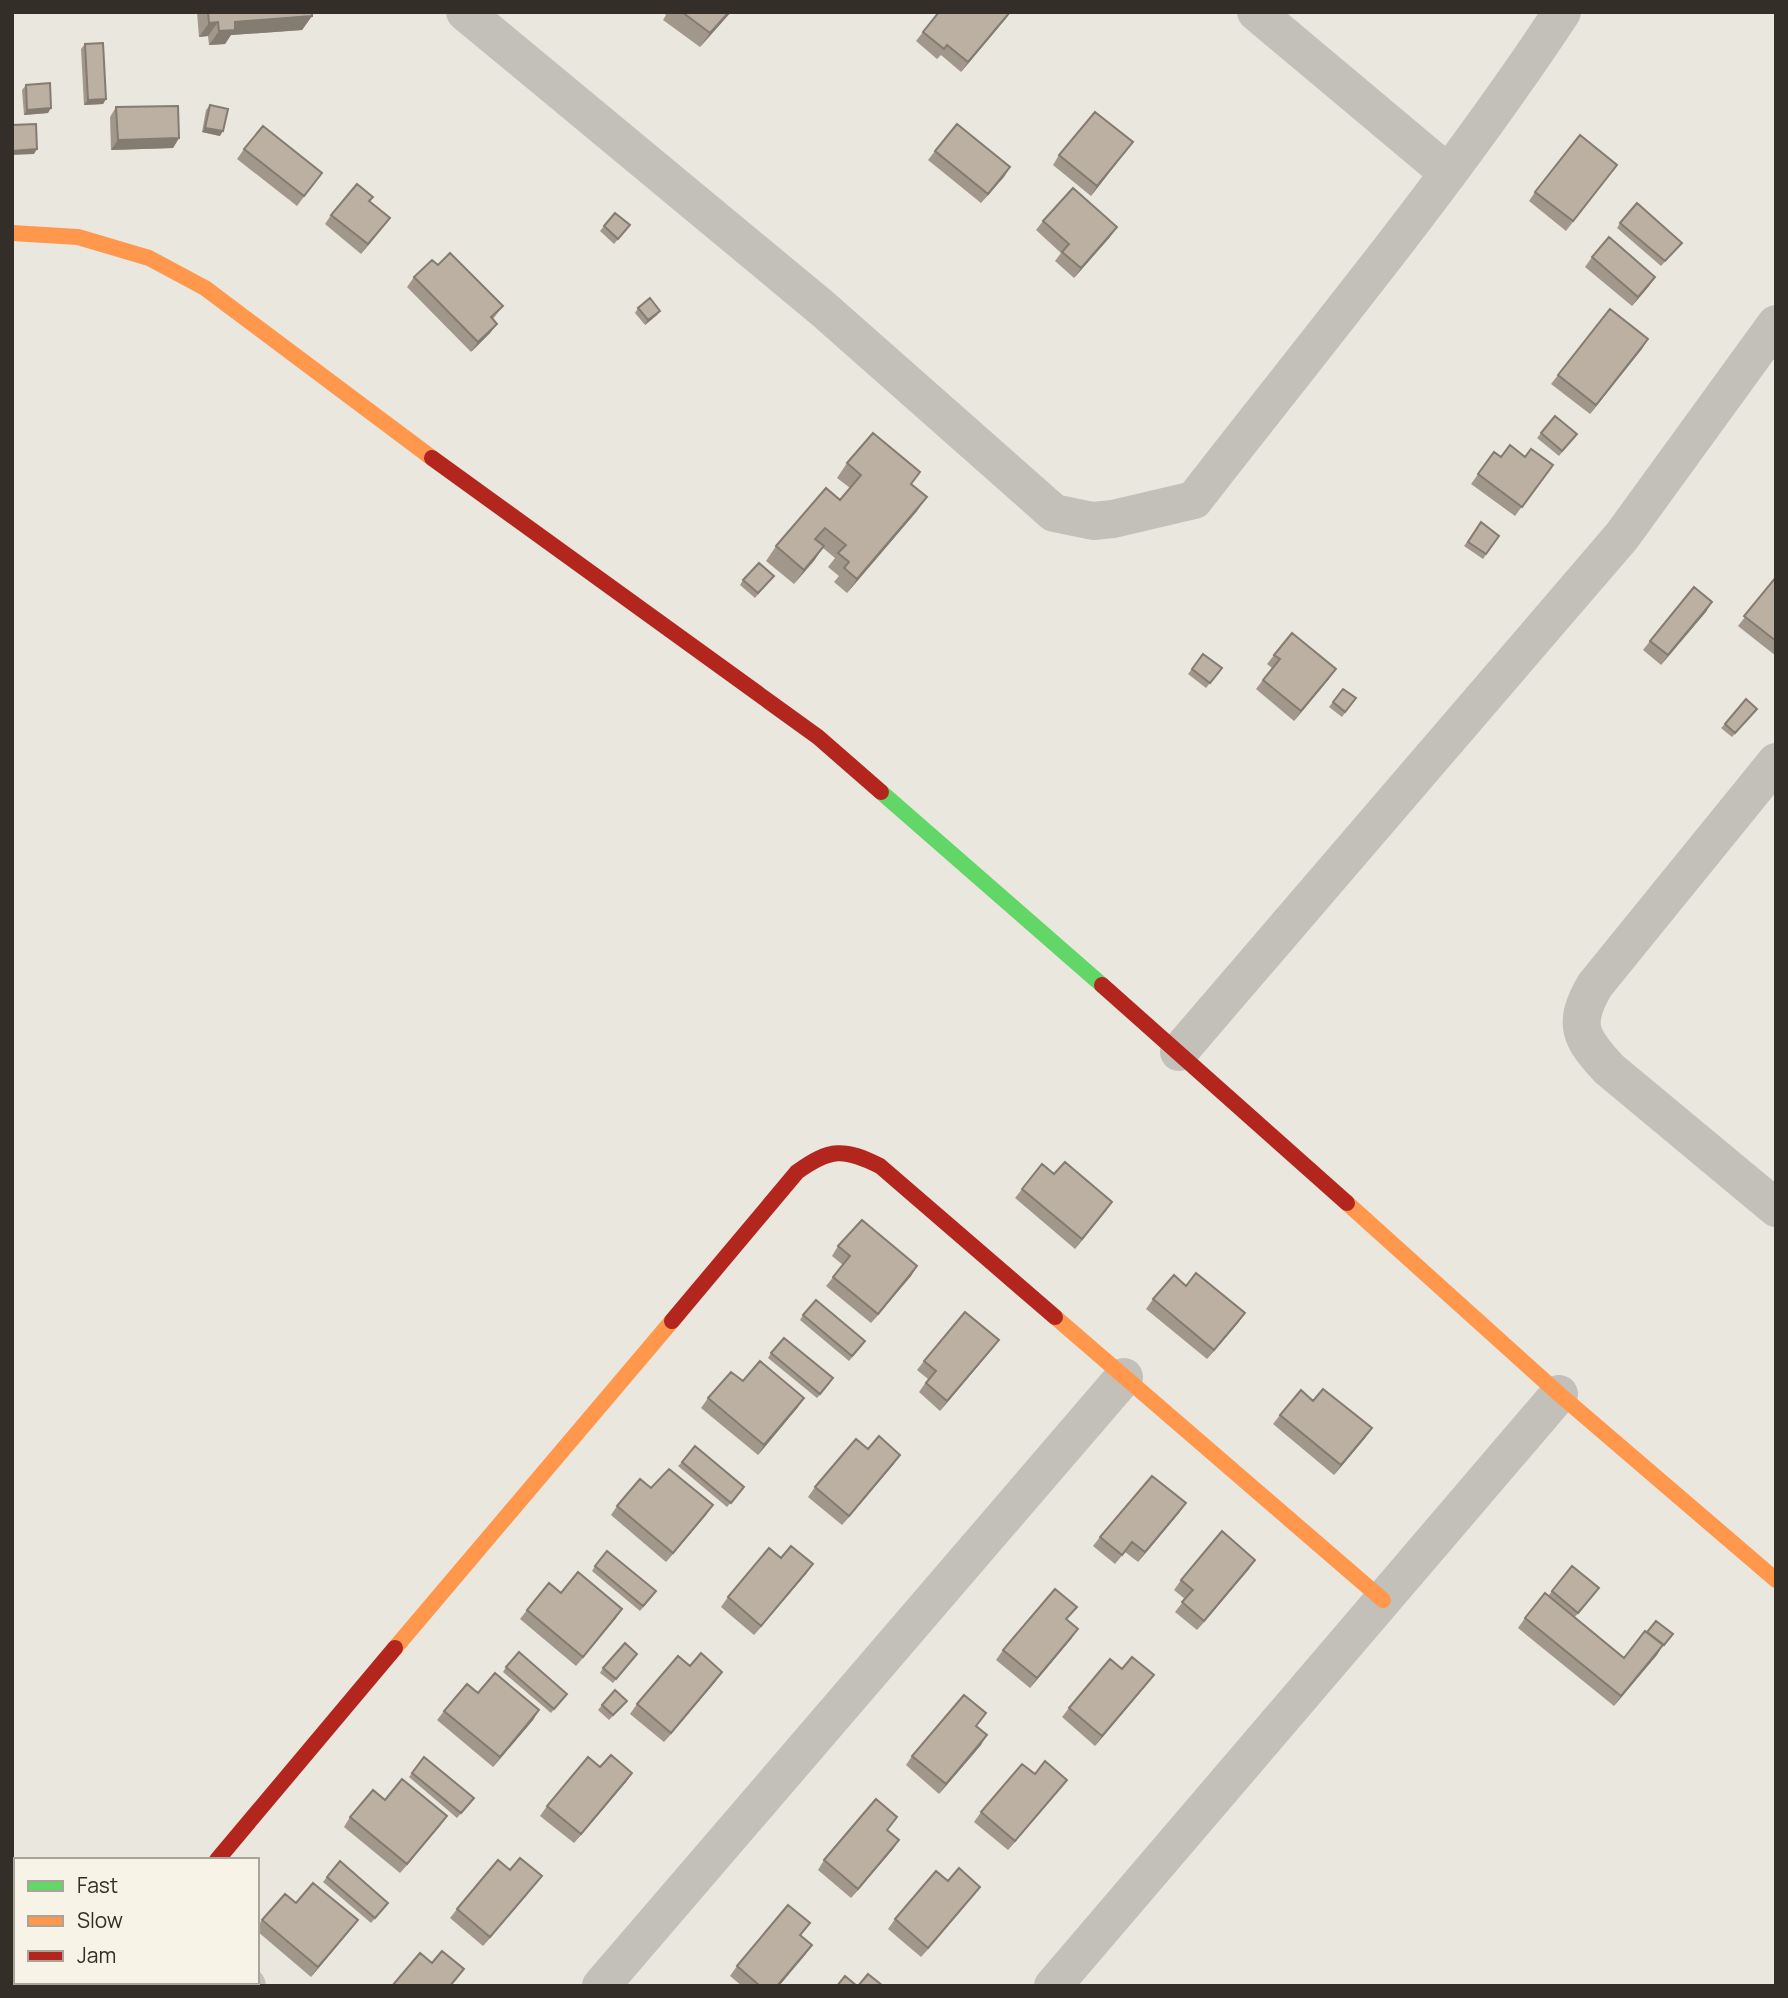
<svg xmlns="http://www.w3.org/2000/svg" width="1788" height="1998" font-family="Manrope,sans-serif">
<rect width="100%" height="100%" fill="#eae7df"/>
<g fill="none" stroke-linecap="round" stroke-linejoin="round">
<path stroke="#c3c0b9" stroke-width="38" d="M465 12 822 308 1054 513 1093 521 1113 519 1194 500C1318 340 1450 182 1562 12
M1256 12 1448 173
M1776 762 1595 985C1572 1024 1580 1038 1609 1069L1776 1208
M1179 1052 1622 536 1776 324
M243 1982 247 1986
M111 1986 114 1982
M601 1986 1124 1377
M1053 1986 1559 1394"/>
<path stroke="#63d668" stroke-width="16" d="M881 792 1102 985"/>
<path stroke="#ff974d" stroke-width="16" d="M12 233 78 237 149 258 205 288 432 458
M1347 1203 1559 1394 1776 1580
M1055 1317 1383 1600
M395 1648 672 1321"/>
<path stroke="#b3261e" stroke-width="16" d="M432 458 818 737 881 792
M1102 985 1347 1203
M672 1321 797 1172C830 1148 844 1148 880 1166L1055 1317
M217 1860 395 1648"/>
</g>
<path fill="#a2978b" d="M197 12H312V16L302 30 231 35 225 44 209 45 208 36 199 37Z
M663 12H731L700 47 663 20 666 15Z
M1007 17 961 72 941 55 937 59 916 41 923 32Z
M85 44 106 99 103 104 84 105 81 49Z
M26 85 48 113 24 115 22 90Z
M210 105 220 136 202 132 206 110Z
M116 107 179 138 173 148 111 150 110 117Z
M244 149 322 173 297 206 237 159Z
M935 151 1010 167 981 203 928 160Z
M1126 151 1091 196 1053 165 1059 155Z
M1617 165 1566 231 1529 201 1535 192Z
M370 202 390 218 361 254 325 224 331 215Z
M1043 221 1110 237 1074 278 1055 261 1061 253 1036 230Z
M1620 223 1682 243 1661 266 1617 228Z
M604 226 626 230 614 244 600 231Z
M1592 257 1649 286 1632 306 1585 267Z
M438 265 503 306 493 319 497 324 490 333 471 352 407 287 414 277Z
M638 308 657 315 645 325 635 313Z
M1648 339 1590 414 1551 384 1558 375Z
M1541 433 1573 439 1559 456 1537 438Z
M1494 452 1501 457H1525L1553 465 1515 516 1471 484Z
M847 463 920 472 911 484 917 511 847 593 834 582 839 576 828 567 835 558 823 548 794 584 766 561 776 546 840 500 850 488 837 478Z
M1481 522 1499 536 1483 559 1464 546Z
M774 576 755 598 740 585 743 580Z
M1776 577V656L1738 626Z
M1712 602 1661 665 1643 650 1650 641Z
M1203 654 1222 668 1206 688 1188 674Z
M1274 655 1336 669 1294 721 1256 689 1272 668 1267 664Z
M1343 689 1356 698 1342 717 1329 707Z
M1753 714 1732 737 1721 728 1725 724Z
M1054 1174 1112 1202 1075 1249 1015 1198 1022 1189Z
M838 1246 917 1266 911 1276 871 1323 826 1286 843 1265 832 1256Z
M1186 1286 1245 1313 1238 1323 1207 1359 1146 1309 1153 1299Z
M803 1315 862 1346 849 1361 800 1320Z
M992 1349 940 1411 919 1392 928 1379 917 1370 924 1361Z
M771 1353 830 1383 817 1398 768 1358Z
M743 1381 798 1407 758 1455 701 1408 708 1398Z
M1313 1401 1372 1428 1365 1438 1334 1475 1273 1424 1280 1415Z
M868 1449 900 1455 893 1465 842 1525 808 1497 815 1487Z
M682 1462 744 1487 727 1507 678 1466Z
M651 1488 706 1515 666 1562 611 1515 617 1506Z
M1186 1503 1179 1513 1138 1562 1125 1552 1115 1564 1093 1546 1100 1537Z
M781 1558 813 1564 806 1574 754 1635 721 1607 728 1597Z
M595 1566 653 1596 640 1611 592 1571Z
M1249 1569 1197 1630 1175 1612 1185 1599 1174 1590 1181 1580Z
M1599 1588 1575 1617 1624 1658 1660 1650 1614 1706 1518 1628 1525 1618 1548 1596 1552 1591Z
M561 1593 616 1618 576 1666 520 1619 527 1610Z
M1078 1629 1071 1639 1030 1688 996 1660 1003 1650Z
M633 1658 613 1683 600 1673 603 1668Z
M690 1666 722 1672 715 1682 664 1742 630 1714 637 1704Z
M506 1667 567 1694 551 1713 503 1672Z
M1122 1669 1154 1675 1147 1684 1095 1746 1062 1717 1069 1708Z
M478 1693 539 1710 533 1720 493 1767 437 1720 444 1711Z
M602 1705 623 1706 609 1720 598 1710Z
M976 1726 981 1745 939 1794 906 1765 912 1756Z
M424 1757 474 1798 457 1818 409 1777Z
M632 1773 626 1782 574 1843 540 1816 547 1806Z
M1035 1774 1060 1789 1008 1850 974 1822 981 1812Z
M385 1800 447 1816 400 1873 344 1827 350 1817Z
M888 1830 893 1849 851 1898 818 1870 824 1860Z
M510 1870 535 1885 483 1946 450 1918 457 1909Z
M327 1877 384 1908 371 1923 323 1882Z
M948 1881 973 1896 921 1957 888 1929 895 1919Z
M296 1903 358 1920 351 1929 311 1977 257 1931V1927L262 1920Z
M800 1936 812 1945 779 1986H742L730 1976 737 1966Z"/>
<path fill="#847b71" d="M729 12H731L700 47 710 33Z
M1010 12 1007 17 961 72 968 62Z
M312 16 302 30 231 35 225 44 209 45 219 31 235 22Z
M218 22 208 36 199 37 209 23Z
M106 99 103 104 84 105 88 100Z
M51 108 48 113 24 115 27 110Z
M205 128 223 131 220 136 202 132Z
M179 138 173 148 111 150 118 140Z
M1133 142 1091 196 1097 186Z
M37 149 34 154 12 155V151Z
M1010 167 1004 177 981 203 988 194Z
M390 218 383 227 361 254 368 244Z
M1117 227 1110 237 1074 278 1081 268Z
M1655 277 1649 286 1632 306 1638 297Z
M660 311 657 315 645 325 648 320Z
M497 324 490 333 471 352 478 342Z
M1648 339 1642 349 1590 414 1596 405Z
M927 497 917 511 847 593 857 579Z
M824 546 814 561 794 584 804 570Z
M1712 602 1706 612 1661 665 1668 655Z
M1336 669 1329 679 1294 721 1301 711Z
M1112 1202 1106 1211 1075 1249 1082 1239Z
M917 1266 911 1276 871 1323 878 1314Z
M1245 1313 1238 1323 1207 1359 1214 1350Z
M999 1340 992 1349 940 1411 947 1401Z
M804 1398 798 1407 758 1455 764 1445Z
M1372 1428 1365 1438 1334 1475 1341 1465Z
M900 1455 893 1465 842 1525 849 1516Z
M1186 1503 1179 1513 1138 1562 1145 1552Z
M713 1505 706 1515 666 1562 673 1553Z
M1255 1560 1249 1569 1197 1630 1204 1621Z
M813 1564 806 1574 754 1635 761 1626Z
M622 1609 616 1618 576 1666 583 1657Z
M1078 1629 1071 1639 1030 1688 1037 1678Z
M1663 1645 1657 1655 1614 1706 1621 1696Z
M722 1672 715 1682 664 1742 671 1733Z
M1154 1675 1147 1684 1095 1746 1102 1736Z
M539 1710 533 1720 493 1767 500 1757Z
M987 1735 981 1745 939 1794 946 1784Z
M632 1773 626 1782 574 1843 581 1834Z
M1067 1780 1060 1789 1008 1850 1015 1841Z
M447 1816 440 1826 400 1873 407 1864Z
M899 1840 893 1849 851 1898 858 1889Z
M542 1876 535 1885 483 1946 490 1937Z
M980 1887 973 1896 921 1957 928 1948Z
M358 1920 351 1929 311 1977 318 1967Z
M812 1945 805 1955 779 1986H777Z"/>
<path fill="#bcb0a2" stroke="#847b71" stroke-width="2" d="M208 12H312V16L235 22V30L219 31 218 22 209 23Z
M682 12H729L710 33Z
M939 12H1010L968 62 947 45 944 49 923 32Z
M103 43 106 99 88 100 85 44Z
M50 83 51 108 27 110 26 85Z
M210 105 228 109 223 131 205 128Z
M178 106 179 138 118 140 116 107Z
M1095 112 1133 142 1097 186 1059 155Z
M36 124 37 149 12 151V125Z
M957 124 1010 167 988 194 935 151Z
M263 126 322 173 304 196 244 149Z
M1580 135 1617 165 1573 221 1535 192Z
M357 184 373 197 369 201 390 218 368 244 331 215Z
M1073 188 1117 227 1081 268 1062 252 1069 244 1043 221Z
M1637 203 1682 243 1665 261 1620 223Z
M615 213 630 225 618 239 604 226Z
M1609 237 1655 277 1638 297 1592 257Z
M450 253 503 306 491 317 497 324 478 342 414 277 432 260 438 265Z
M650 298 660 311 648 320 638 308Z
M1610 309 1648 339 1596 405 1558 375Z
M1555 416 1577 434 1562 451 1541 433Z
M873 433 920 472 911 484 927 497 857 579 844 568 849 562 838 553 846 545 825 528 815 539 824 546 804 570 776 546 826 488 840 500 861 475 847 463Z
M1510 445 1525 457 1531 449 1553 465 1522 507 1478 474 1494 452 1501 457Z
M1481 522 1499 536 1486 554 1468 542Z
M759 563 774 576 758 593 743 580Z
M1776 577V641L1744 616Z
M1694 587 1712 602 1668 655 1650 641Z
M1292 633 1336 669 1301 711 1263 680 1280 659 1274 655Z
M1203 654 1222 668 1210 683 1192 669Z
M1343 689 1356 698 1345 712 1333 702Z
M1746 699 1757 709 1735 733 1725 724Z
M1065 1162 1112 1202 1082 1239 1022 1189 1042 1164 1054 1174Z
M862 1220 917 1266 878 1314 833 1277 850 1256 838 1246Z
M1196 1273 1245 1313 1214 1350 1153 1299 1174 1275 1186 1286Z
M816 1300 865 1341 852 1356 803 1315Z
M965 1312 999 1340 947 1401 926 1383 936 1371 924 1361Z
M784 1338 833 1378 820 1394 771 1353Z
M760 1361 804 1398 764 1445 708 1398 731 1372 743 1381Z
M1323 1389 1372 1428 1341 1465 1280 1415 1301 1390 1313 1401Z
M879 1436 900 1455 849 1516 815 1487 856 1439 868 1449Z
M695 1446 744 1487 731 1503 682 1462Z
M669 1469 713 1505 673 1553 617 1506 640 1479 651 1488Z
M1152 1476 1186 1503 1145 1552 1132 1542 1122 1555 1100 1537Z
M1222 1531 1255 1560 1204 1621 1182 1602 1193 1590 1181 1580Z
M791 1546 813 1564 761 1626 728 1597 769 1548 781 1558Z
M607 1551 656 1591 643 1606 595 1566Z
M1572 1566 1599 1588 1578 1613 1552 1591Z
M578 1572 622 1609 583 1657 527 1610 549 1583 561 1593Z
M1055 1589 1077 1607 1066 1619 1078 1629 1037 1678 1003 1650Z
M1545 1593 1624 1658 1645 1631 1663 1645 1621 1696 1525 1618Z
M1656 1621 1673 1634 1664 1645 1647 1632Z
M625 1643 637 1654 616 1679 603 1668Z
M519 1652 567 1694 554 1709 506 1667Z
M701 1653 722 1672 671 1733 637 1704 678 1656 690 1666Z
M1132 1657 1154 1675 1102 1736 1069 1708 1110 1659 1122 1669Z
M495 1673 539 1710 500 1757 444 1711 467 1684 478 1693Z
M615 1690 627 1701 613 1715 602 1705Z
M964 1695 986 1713 976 1726 987 1735 946 1784 912 1756Z
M611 1755 632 1773 581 1834 547 1806 588 1757 600 1767Z
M424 1757 474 1798 461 1813 412 1773Z
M1045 1761 1067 1780 1015 1841 981 1812 1022 1764 1035 1774Z
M402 1779 447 1816 407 1864 350 1817 373 1790 385 1800Z
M876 1799 897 1817 887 1830 899 1840 858 1889 824 1860Z
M520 1858 542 1876 490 1937 457 1909 498 1860 510 1870Z
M340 1861 388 1903 375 1918 327 1877Z
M959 1868 980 1887 928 1948 895 1919 936 1871 948 1881Z
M313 1883 358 1920 318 1967 262 1920 285 1894 296 1903Z
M788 1905 810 1923 800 1935 812 1945 777 1986H760L737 1966Z
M442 1951 464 1969 450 1986H392L420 1953 432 1963Z
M868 1974 883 1986H858Z
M845 1976 857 1986H837Z"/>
<rect width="1788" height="1998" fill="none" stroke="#332e27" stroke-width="28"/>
<rect x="14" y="1858" width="245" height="126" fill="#f7f3e6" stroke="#a9a49a" stroke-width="2"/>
<rect x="28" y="1881" width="35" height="10" fill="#63d668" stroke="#a9a49a" stroke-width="2"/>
<text x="77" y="1893" font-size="21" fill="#332e27">Fast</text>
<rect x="28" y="1916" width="35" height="10" fill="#ff974d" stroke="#a9a49a" stroke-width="2"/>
<text x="77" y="1928" font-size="21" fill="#332e27">Slow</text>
<rect x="28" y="1951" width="35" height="10" fill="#b3261e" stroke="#a9a49a" stroke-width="2"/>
<text x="77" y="1963" font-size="21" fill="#332e27">Jam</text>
</svg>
